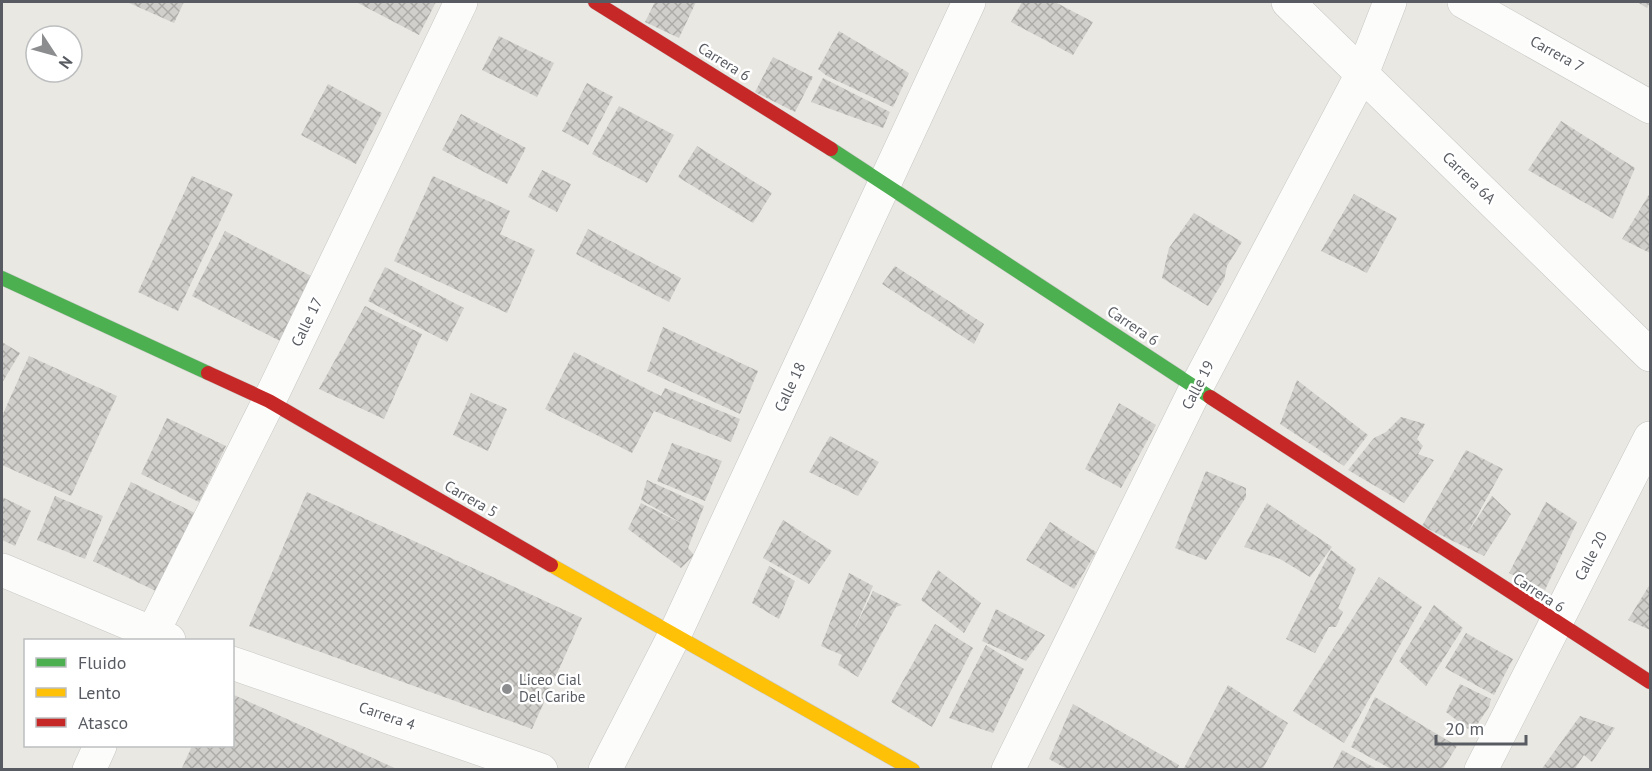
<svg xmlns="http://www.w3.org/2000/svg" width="1652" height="771" font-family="'PT Sans',sans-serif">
<defs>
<pattern id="building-cross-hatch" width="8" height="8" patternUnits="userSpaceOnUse" patternTransform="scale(1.5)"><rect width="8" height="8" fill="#d0cfcb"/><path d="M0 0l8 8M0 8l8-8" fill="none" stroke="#acaba8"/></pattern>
</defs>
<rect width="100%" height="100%" fill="#eae8e2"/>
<path fill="url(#building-cross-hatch)" d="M127 2H184L174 23Z
M356 2H436L419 35Z
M655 2H696L679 38 645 22Z
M1022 2H1055L1093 22 1073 55 1011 22Z
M1637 2H1650L1647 8Z
M839 31 909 73 893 107 827 76 818 69Z
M499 36 554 63 537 97 482 70Z
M773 57 813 77 795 112 755 92Z
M823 78 890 112 883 128 811 102Z
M587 83 613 97 588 145 562 131Z
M328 84 382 113 356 164 301 135Z
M619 106 674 135 647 183 592 154Z
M461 114 526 148 507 184 442 150Z
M1561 121 1635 168 1613 219 1528 170Z
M697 146 772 193 753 223 678 177Z
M542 170 571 184 557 212 528 197Z
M192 176 233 194 178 311 138 292Z
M433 176 510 211 500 234 535 250 507 313 394 261Z
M1650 193V253L1622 239Z
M1354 194 1397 218 1367 273 1321 251Z
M1194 213 1242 242 1227 266 1224 280 1208 306 1162 278 1169 248Z
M588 229 681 278 669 302 576 254Z
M225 231 317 279 284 343 192 296Z
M895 266 984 324 974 344 882 284Z
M385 267 464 308 447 342 368 301Z
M365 306 422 334 384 419 319 389Z
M663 327 758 371 740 414 647 371Z
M2 342 20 353 2 383Z
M574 352 661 396 665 388 740 419 731 442 654 411 632 453 545 409Z
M29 356 117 396 71 496 2 465V416Z
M1297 380 1368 435 1344 466 1280 424Z
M471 393 507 409 488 451 453 435Z
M1119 403 1156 425 1121 488 1085 469Z
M1401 417 1425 424 1417 439 1423 446 1418 454 1434 460 1404 503 1348 470 1374 438 1386 432Z
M167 418 226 446 199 502 141 474Z
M830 436 879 462 858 496 809 472Z
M672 443 722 461 705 501 657 481Z
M1466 450 1503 469 1467 534 1492 496 1511 514 1484 556 1422 526Z
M1206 471 1246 488V497L1206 560 1175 548Z
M647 480 704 506 688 548 694 555 681 568 628 529 641 503 687 526 641 500Z
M131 482 197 514 160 593 93 561Z
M307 492 582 618 532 729 249 626Z
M55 496 103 516 85 559 37 540Z
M2 497 31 511 15 546 2 540Z
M1546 502 1577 522 1545 590 1509 573Z
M1267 503 1332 547 1310 577 1280 559 1244 547Z
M783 520 832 551 809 584 763 558Z
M1050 522 1096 552 1074 589 1026 560Z
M1331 550 1356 569 1338 608 1343 612 1336 627H1329L1315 653 1286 639Z
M769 566 795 581 779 619 752 603Z
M938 570 981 603 964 633 921 600Z
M849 573 873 586 852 634 873 591 902 605 896 607 858 677 838 665 842 655 821 646Z
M1379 577 1422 607 1344 743 1293 711Z
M1650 584V630L1628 620Z
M1434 605 1463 628 1426 686 1399 661Z
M996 609 1045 635 1026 661 982 641Z
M935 624 973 648 932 727 891 702Z
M1466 633 1513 659 1494 695 1445 668Z
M986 645 1024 669 993 733 949 718Z
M1460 684 1491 699 1489 707 1472 732 1446 712Z
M1228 685 1288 723 1262 770H1183Z
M232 694 399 770H181L192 746H232Z
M1375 697 1457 746 1442 770H1393L1351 747Z
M1073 704 1179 765 1177 770H1069L1049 759Z
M1580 716 1615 728 1592 762 1584 755 1574 770H1541Z
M1342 750 1379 770H1332Z"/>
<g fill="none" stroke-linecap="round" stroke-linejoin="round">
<defs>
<path id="street" d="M1288 2 1650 355
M1464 2 1650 107
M2 570 169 640
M149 640 269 401 461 2
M232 663 541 770
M89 770 100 746
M605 770 674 636 969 2
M1008 770 1196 388 1362 74 1390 2
M1481 770 1650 438"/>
<path id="fast" d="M831 149 1210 397
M2 278 208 373"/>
<path id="slow" d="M551 565 913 770"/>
<path id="jam" d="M595 2 831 149
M208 373 269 401 551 565
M1210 397 1650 682"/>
</defs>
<use href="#street" stroke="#c6c6c5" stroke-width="34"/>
<use href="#fast" stroke="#c7c7c6" stroke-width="15"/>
<use href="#slow" stroke="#c7c7c6" stroke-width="15"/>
<use href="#jam" stroke="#c7c7c6" stroke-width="15"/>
<use href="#street" stroke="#fcfcfb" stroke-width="33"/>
<use href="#fast" stroke="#4caf50" stroke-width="14"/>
<use href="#slow" stroke="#ffc107" stroke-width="14"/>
<use href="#jam" stroke="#c62828" stroke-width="14"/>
</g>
<circle fill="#8b8d8f" stroke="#fff" stroke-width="2" cx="507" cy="689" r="6"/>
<g text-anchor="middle" stroke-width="5" stroke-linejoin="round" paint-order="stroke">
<g font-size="15" fill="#585c62" stroke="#fff">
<text transform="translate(1557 54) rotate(29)" y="5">Carrera 7</text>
<text transform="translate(724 62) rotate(32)" y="5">Carrera 6</text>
<text transform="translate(1469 178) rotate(44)" y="5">Carrera 6A</text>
<text transform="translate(307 322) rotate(-64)" y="5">Calle 17</text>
<text transform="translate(1133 326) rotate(34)" y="5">Carrera 6</text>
<text transform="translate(1198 385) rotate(-63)" y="5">Calle 19</text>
<text transform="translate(790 387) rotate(-65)" y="5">Calle 18</text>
<text transform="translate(471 499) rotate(30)" y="5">Carrera 5</text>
<text transform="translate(1591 556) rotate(-63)" y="5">Calle 20</text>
<text transform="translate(1539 593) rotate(33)" y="5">Carrera 6</text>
<text transform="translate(387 716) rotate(19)" y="5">Carrera 4</text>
</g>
<g font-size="15" fill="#585c62" stroke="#fff" text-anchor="start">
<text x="519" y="685">Liceo Cial<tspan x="519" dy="17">Del Caribe</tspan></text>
</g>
</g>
<rect width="1652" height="771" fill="none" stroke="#585c62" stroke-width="6"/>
<rect x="24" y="639" width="210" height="108" fill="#ffffff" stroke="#bcbec0" stroke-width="1.5"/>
<rect x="36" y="658" width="30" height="9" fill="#4caf50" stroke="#bcbec0" stroke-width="1.5"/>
<text x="78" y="669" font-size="18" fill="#585c62">Fluido</text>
<rect x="36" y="688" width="30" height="9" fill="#ffc107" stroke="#bcbec0" stroke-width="1.5"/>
<text x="78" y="699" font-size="18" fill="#585c62">Lento</text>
<rect x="36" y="718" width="30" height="9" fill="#c62828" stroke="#bcbec0" stroke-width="1.5"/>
<text x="78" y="729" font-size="18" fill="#585c62">Atasco</text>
<g transform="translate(54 54) rotate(126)"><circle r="28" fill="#ffffff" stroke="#bcbec0" stroke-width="1.5"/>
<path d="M0-4.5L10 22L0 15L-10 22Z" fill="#8b8d8f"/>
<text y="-9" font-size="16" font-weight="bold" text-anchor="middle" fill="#585c62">N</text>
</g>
<path d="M1436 735v9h90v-9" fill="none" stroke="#585c62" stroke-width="3"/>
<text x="1445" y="735" font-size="18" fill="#585c62" stroke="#ffffff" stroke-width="4.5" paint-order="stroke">20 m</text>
</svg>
